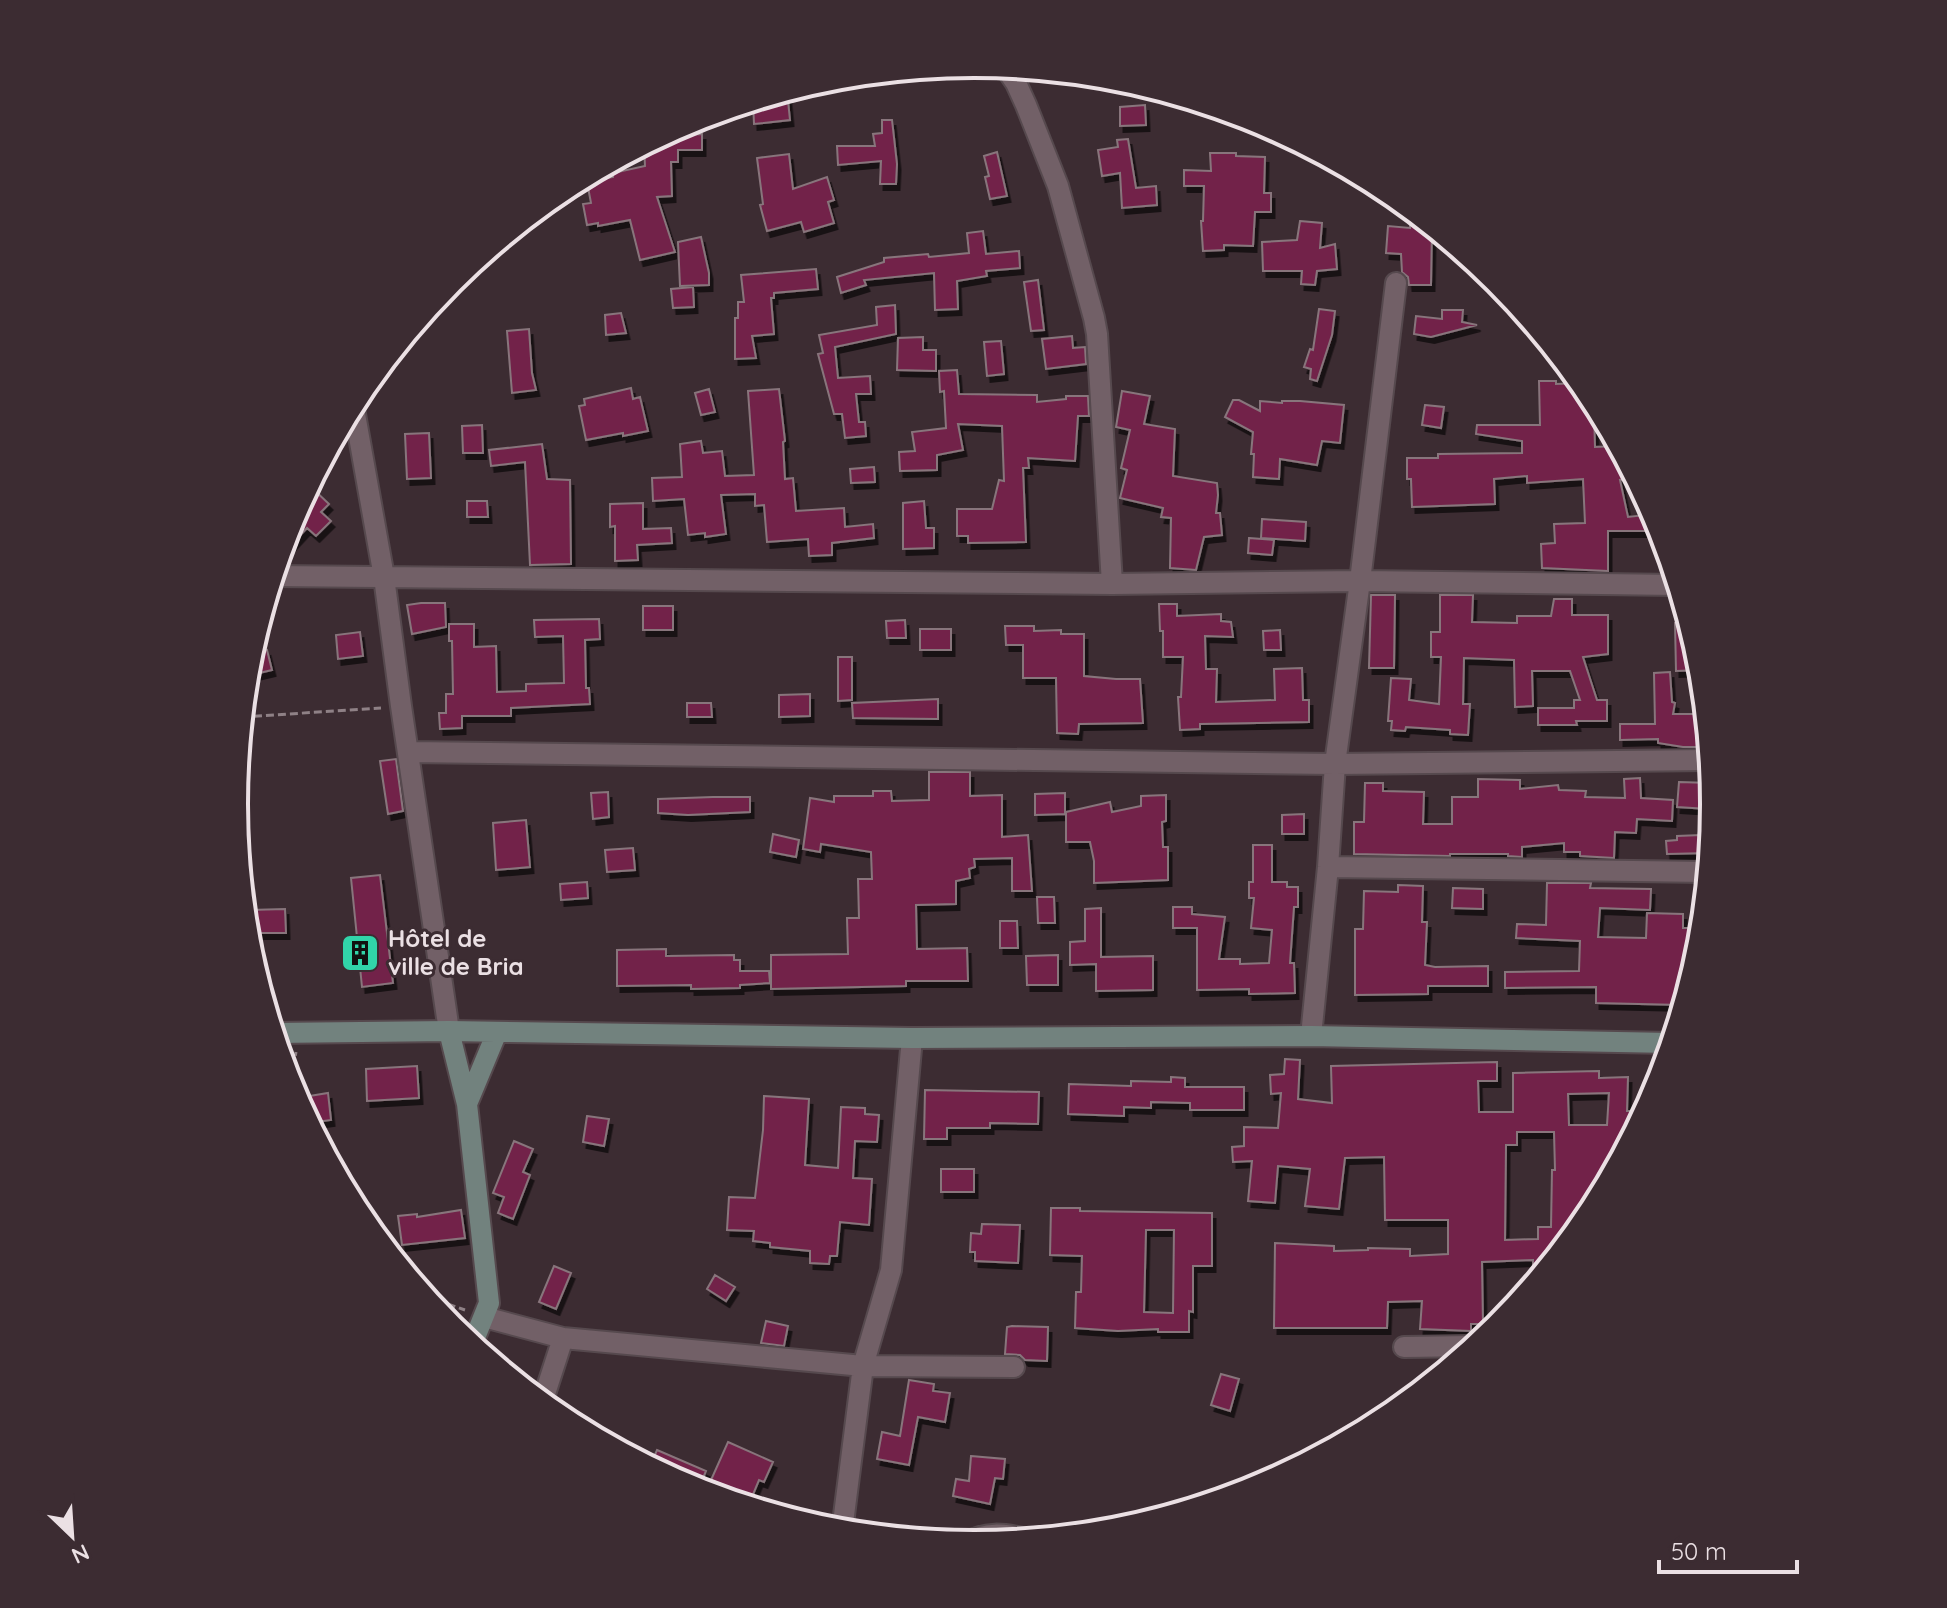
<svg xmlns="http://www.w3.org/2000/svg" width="1947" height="1608" font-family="Quicksand,sans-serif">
<defs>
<filter id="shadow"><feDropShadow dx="3.5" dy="6" stdDeviation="0" flood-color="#0009"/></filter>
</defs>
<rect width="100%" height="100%" fill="#3c2c32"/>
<path fill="#722349" stroke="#88757c" stroke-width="2" fill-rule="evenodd" filter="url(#shadow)" d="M787 91 790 120 754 124 753 101Z
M1145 105 1146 125 1120 126V107Z
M882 120H892L897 164 896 184H880L881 161 838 165 837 146H875L873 134 882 133Z
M702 134V150H678V162H671L672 196 657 197 675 252 640 260 630 220 598 226V223L587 225 583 204 591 203 587 182 613 177V173L645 166 644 145 662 135Z
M1128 139 1136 188 1156 186 1157 205 1122 208 1120 173 1102 176 1098 150 1118 147 1117 140Z
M997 152 1007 196 990 199 985 177 989 176 984 156Z
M1210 153H1236V156L1265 157 1264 193H1271V212H1255L1253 246 1224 245V250L1203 251 1201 221H1203L1204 186H1184V170L1211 171Z
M789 154 793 189 827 177 834 200 828 202 834 223 804 232 801 222 767 231 760 205 763 204 757 158Z
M1300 221 1322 223 1320 248 1335 244 1337 269 1317 271 1315 285 1301 284 1302 271H1263L1262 242 1297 240Z
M1410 225 1430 226 1432 228 1431 285H1409L1408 277 1402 272 1401 254 1386 253 1388 226 1410 228Z
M983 231 986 254 1019 251 1020 268 986 271 987 276 957 281 958 309 935 310 934 273 864 280 866 285 841 293 837 277 884 262V258L928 254 929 257 969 253 967 233Z
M701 237 709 273V285L680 286 678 242Z
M816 269 818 289 774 293V298H771L774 334 752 336 756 358 735 359V318H738V302H744L741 275Z
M1038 280 1044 330 1031 331 1024 282Z
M693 287 694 307 673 308 671 289Z
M895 305 896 334 835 347 838 378 870 376 871 394H856L859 422H865L866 436 845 438 842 414H834L818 354 823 353 819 335 877 325 876 307Z
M1319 309 1335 311 1332 335 1317 381 1310 379 1311 369 1304 367 1310 349 1313 350Z
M1442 310H1463L1462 322 1477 325 1431 337 1414 334 1416 316 1442 319Z
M621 313 626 333 606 335 605 315Z
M529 329 532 373 536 390 512 393 507 331Z
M1072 336 1073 348 1085 347 1086 364 1046 369 1042 339Z
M923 337V350H936V371L897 370 898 338Z
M1001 341 1004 374 987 376 984 342Z
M957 370 959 394 1037 395V402L1066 399V396H1088L1089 416H1078L1075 461 1028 458 1029 468H1023L1026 542 968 543V536H957V509H992L999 480 1004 481 1002 426 958 424 963 450 937 455V470L900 471 899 452 915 451 912 432 946 428 944 391 940 392 939 371Z
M1539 381H1556V384L1581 383 1589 393 1599 412 1594 413 1595 447 1617 446 1629 469 1630 479 1620 480 1628 517 1645 515 1647 531H1608V571L1542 568 1541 544 1555 543 1554 524 1585 523 1583 479 1527 483V476L1494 479 1495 504 1412 507 1411 479H1407V458H1438V454L1522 453V441L1476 434 1477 425H1540Z
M631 388 633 399 640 397 648 431 623 436V433L586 440 579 406 585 405 584 399Z
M709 389 715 412 701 415 695 393Z
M779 389 785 441 783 442 785 479 793 478 796 511 844 508 845 527 873 524 874 538 832 543V555L809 556 808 539 767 542 764 505 755 506V494L721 495 726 534 705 537V533L688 535 684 499 653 501 652 478 682 477 680 444 701 441 703 453 722 451 725 476 754 475 748 391Z
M1122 391 1150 396 1144 424 1175 429 1173 476 1217 483 1218 495 1216 513H1220L1222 535 1204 537 1196 570 1170 568 1171 518 1161 517 1163 508 1120 498 1127 470 1121 468 1130 430 1116 427Z
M1233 400H1239L1260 411V401L1282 403V401H1300L1344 405 1340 443 1322 441 1317 465 1280 459 1279 479 1253 477 1254 454H1251L1253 432 1225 417Z
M1425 405 1444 407 1441 428 1422 425Z
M482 425 483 453H463L462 426Z
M429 433 431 478 407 479 405 434Z
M542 444 547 479 570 480 571 564 530 565 525 462 491 466 489 450Z
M874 467 875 482 851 483 850 469Z
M311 487 329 504 321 512 331 521 316 536 307 528 279 558 290 520 304 494Z
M467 501H487L488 517H467Z
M924 501 926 528H934V548L903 549V503Z
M643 503V529L671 528 672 543 637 545 638 560 615 561V526L610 527V504Z
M1262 519 1306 522 1305 541 1261 538Z
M1249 538 1274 540 1272 555 1248 553Z
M1371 595H1395L1394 668H1369Z
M1440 595H1473L1472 622 1517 623V616H1551L1554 599H1572V615H1608V654L1583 657 1597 700H1607V721H1576L1577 725H1538V708H1574V700H1580L1570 671H1532L1533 706 1515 707 1514 660 1464 658 1463 704H1470L1468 735 1450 734V730L1406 727 1405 731 1391 730 1392 721H1388L1391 678 1411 679 1409 700 1439 704 1441 657H1431V632H1440Z
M421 603H445L446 627 412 634 407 605Z
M1159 604H1177V616L1221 614V621L1231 622 1233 637 1205 636 1206 669H1217L1216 702 1275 700 1274 669 1302 668 1303 700H1309V722L1200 724V729L1180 730 1178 697H1181L1183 657H1163V631H1160Z
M643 606H673V630H643Z
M599 619 600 639 585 640 586 688H589L590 704 511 708V716H462V728L440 729 439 713H446V694H453L452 641H449V624H474V647L496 646 497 692 526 691V684L564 683 563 636 535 637 534 620Z
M905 620 906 638H887L886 621Z
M1675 623H1688L1699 660 1700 670 1676 671Z
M1005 626H1034V631L1061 630V634H1084V676L1116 679H1140L1143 723 1079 724 1078 734 1057 733 1056 678H1023V645H1006Z
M920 629H951V650H920Z
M1280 630 1281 650H1264L1263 631Z
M360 632 363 656 338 659 336 635Z
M267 650 272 670 255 674 250 654Z
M838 657H852V700L838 701Z
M1670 672 1672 702 1675 703 1673 714H1703V747H1683L1658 743V739L1620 740V724H1655L1654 673Z
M810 694V716L779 717V695Z
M938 699V719L853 718 852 703Z
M687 703H711L712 717H687Z
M396 759 403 811 388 814 380 761Z
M929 772H970V796L1002 795V837L1028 835 1032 891H1012V858L974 859 975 867 969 869 970 878 956 881V904L916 905 917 949 967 948 968 981H906V986L771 989V955L848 954 847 918H859L858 879H872L871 852 821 844 820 852 803 849 810 798 834 802V796H873V791H891L892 801 929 800Z
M1640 778 1641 798 1673 800 1672 821 1637 819 1636 833 1615 832 1614 858 1580 856V852H1564V843L1522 847V857L1508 856V854H1450V856L1354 854V822H1364L1365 783H1383V791L1424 792 1423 824H1452V797H1478V779L1520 780V789L1558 785 1559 790 1586 791 1585 797 1625 798 1624 779Z
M1679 782 1710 783 1708 809 1677 807Z
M608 792 609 817 593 819 591 793Z
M1065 793V814L1035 815V794Z
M1166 795V821L1162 822 1163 847H1168V880L1094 883V861L1090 842H1066V812L1110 802 1112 812 1141 806V796Z
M713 797H750V812L688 815 658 813V799Z
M1304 814V834H1282V815Z
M526 820 530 867 496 870 493 823Z
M773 834 799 840 796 857 770 852Z
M1701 835V839H1710L1709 853 1667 854 1666 841 1677 840V836Z
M1253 845H1272V882H1287V887H1298V907H1294L1290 963H1294L1295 993 1249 994V989L1197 990V928H1173V907H1192V914L1225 917 1219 959H1240V964L1269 963 1272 930 1251 928 1254 898H1249V882H1253Z
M633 848 635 870 607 872 605 850Z
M380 875 393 983 362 987 351 878Z
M587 882 588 898 561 900 560 884Z
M1547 883H1591L1590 888 1651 889 1650 910 1600 908 1598 937 1646 938 1647 913 1683 914V928H1701L1699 949 1682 1005 1596 1003V987L1505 988V972L1579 971 1580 941 1516 938 1517 924 1546 925Z
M1398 885 1423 886 1422 922H1427L1425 965 1435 967 1488 966V986H1428V994L1355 995V929H1363L1364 891 1398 892Z
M1453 888 1483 889V909L1452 908Z
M1037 897H1054L1055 923H1038Z
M1101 908V957L1153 956V990L1096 991V964L1070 965V942L1085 941V909Z
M285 909 286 933H246L244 910Z
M1000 921H1017L1018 948H1000Z
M666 949V956L734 955V960H740V971H769L770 983 740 985V988L691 989V985L617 986V950Z
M1058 955V985H1027L1026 956Z
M1285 1059 1300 1060 1298 1099 1332 1103 1331 1066 1497 1062V1081H1478L1479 1112H1513V1073L1599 1071V1078L1628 1077 1627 1111H1644L1589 1216 1533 1283V1260L1482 1262 1483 1324H1471V1331L1420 1329 1422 1301 1388 1302 1387 1328H1274L1275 1243 1334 1246V1251L1368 1250V1248L1410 1249V1256L1448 1254V1220H1385L1384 1157 1345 1158 1339 1209 1305 1206 1310 1169 1278 1166 1275 1203 1248 1201 1252 1161 1233 1162 1232 1147 1244 1146V1127L1278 1128 1281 1093 1271 1094 1270 1075 1284 1074ZM1609 1093 1607 1125H1569L1568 1094ZM1517 1132H1554L1555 1170H1552L1551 1227H1538V1239L1505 1240 1506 1145H1517Z
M417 1066 419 1098 367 1101 366 1069Z
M1171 1077 1185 1078V1087H1244V1110H1190V1103L1151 1102V1108L1124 1107V1116L1068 1114 1069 1084 1131 1086V1081L1171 1082Z
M925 1090 1039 1092 1038 1124 990 1123V1128H947V1139H924Z
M328 1093 331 1120 309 1123 305 1116 303 1097Z
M764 1096 809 1099 805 1165 838 1168 841 1107 865 1108V1114L879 1115 877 1142 855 1141 853 1178 872 1179 869 1225 840 1222 837 1256H830L829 1264 810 1263V1251L770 1247V1243L753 1241 754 1231 727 1230 729 1197 755 1198 763 1130Z
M587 1116 609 1119 604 1146 583 1142Z
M514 1141 533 1149 523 1172 530 1175 513 1219 498 1213 504 1197 493 1193Z
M941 1169H974V1192H941Z
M1051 1208H1080V1211L1212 1213V1266H1193V1312L1189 1311V1332H1158V1329L1118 1331 1075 1328 1076 1292H1081L1082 1256 1050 1255ZM1146 1230H1174L1173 1313 1144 1312Z
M461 1210 465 1238 402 1245 398 1216 417 1214V1217Z
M982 1224 1020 1225 1018 1263 975 1261V1252H970L971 1233 981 1234Z
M554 1266 571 1273 556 1309 539 1302Z
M715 1275 735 1287 726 1301 707 1289Z
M766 1321 788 1326 784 1346 761 1343Z
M1012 1326 1048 1327 1047 1361 1025 1360 1020 1355 1005 1354 1007 1327Z
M1221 1374 1239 1379 1230 1411 1211 1405Z
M909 1380 934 1384 933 1391 950 1393 945 1422 918 1417 909 1465 877 1459 882 1432 900 1436Z
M728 1442 773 1462 764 1482 759 1480 752 1497 711 1480Z
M657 1450 706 1471 699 1488 675 1478V1479L650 1466Z
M971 1456 1005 1459 1003 1479 995 1478 990 1504 953 1496 956 1479 969 1481Z"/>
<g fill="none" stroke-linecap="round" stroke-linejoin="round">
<defs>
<path id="street" d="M1005 67 1016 83 1026 105 1058 186 1094 318 1097 334 1112 584
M353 403 384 577 401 706 449 1031
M273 576 1112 584 1360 581 1677 585
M408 752 1335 764 1709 760
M1328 867 1707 872
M1311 1036 1328 867 1335 764 1360 581 1396 283
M484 1317 563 1338 863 1366 1014 1367
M1404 1347 1473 1346
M542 1403 563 1338
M842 1531 863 1366 891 1270 912 1038
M964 1543C988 1532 1001 1533 1027 1539"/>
<path id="secondary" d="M449 1031 467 1104 488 1294 489 1303 472 1345
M273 1033 449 1031 912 1038 1311 1036 1671 1043
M467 1104 497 1032"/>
</defs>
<use href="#street" stroke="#56494e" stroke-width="24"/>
<use href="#secondary" stroke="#56494e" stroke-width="24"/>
<path stroke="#8f8186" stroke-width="3" stroke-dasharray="8 4" stroke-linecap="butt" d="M242 717 381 708
M287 1078 293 1067 296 1052
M425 1296 465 1310"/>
<use href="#street" stroke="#726067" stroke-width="20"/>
<use href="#secondary" stroke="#72827e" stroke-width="20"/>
</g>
<defs>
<symbol id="building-square" viewBox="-11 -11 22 22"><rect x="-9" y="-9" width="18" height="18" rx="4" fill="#31d4a9" stroke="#3c2c32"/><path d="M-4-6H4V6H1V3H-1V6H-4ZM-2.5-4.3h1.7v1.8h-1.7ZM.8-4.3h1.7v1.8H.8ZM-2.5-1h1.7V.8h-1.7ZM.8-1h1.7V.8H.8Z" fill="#111"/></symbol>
</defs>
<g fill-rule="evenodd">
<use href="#building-square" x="338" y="931" width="44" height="44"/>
</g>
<g text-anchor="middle" stroke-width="6" stroke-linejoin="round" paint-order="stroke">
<g font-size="24" font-weight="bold" fill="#ebe0e4" stroke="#3c2c32" text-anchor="start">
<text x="388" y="947">Hôtel de<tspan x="388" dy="28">ville de Bria</tspan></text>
</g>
</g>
<path d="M0 0H1947V1608H0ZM248 804a726 726 0 1 1 1452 0a726 726 0 1 1-1452 0Z" fill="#3c2c32" fill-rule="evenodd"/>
<path fill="none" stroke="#ebe0e4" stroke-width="4" d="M248 804a726 726 0 1 1 1452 0a726 726 0 1 1-1452 0Z"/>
<g transform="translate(72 1536) rotate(155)" stroke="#3c2c32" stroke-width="6" paint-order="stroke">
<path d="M0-6L14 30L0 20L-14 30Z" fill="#ebe0e4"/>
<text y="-12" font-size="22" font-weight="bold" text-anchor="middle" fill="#ebe0e4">N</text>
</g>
<path d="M1659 1560v12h138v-12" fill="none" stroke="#ebe0e4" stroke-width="4"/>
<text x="1671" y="1560" font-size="24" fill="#ebe0e4" stroke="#3c2c32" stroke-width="6" paint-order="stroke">50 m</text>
</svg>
